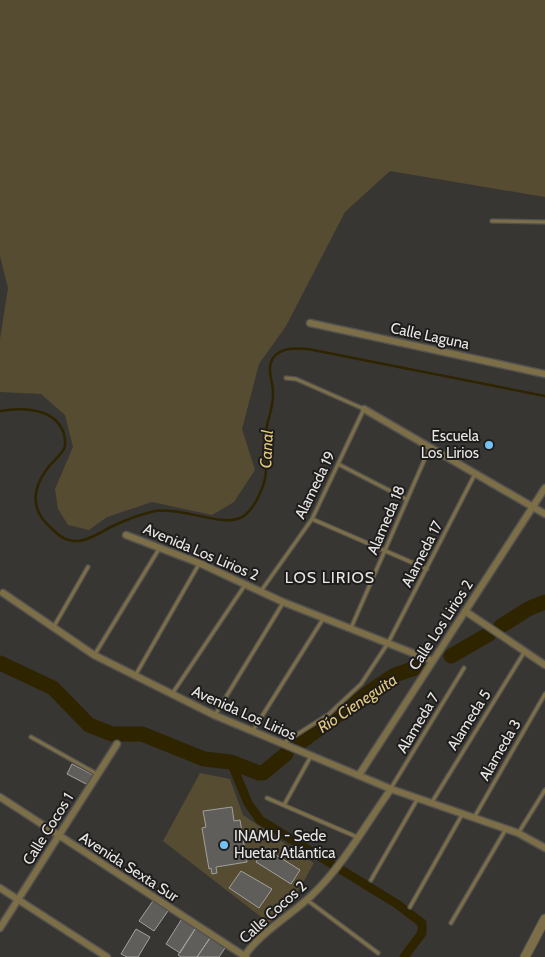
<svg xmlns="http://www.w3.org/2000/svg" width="545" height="957" font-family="Cabin,sans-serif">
<rect width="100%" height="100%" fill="#373633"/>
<path fill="#564c31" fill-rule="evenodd" d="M0 0H545V197L390 171 345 212 286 326 259 364 242 429 255 470 234 502 212 515 152 502 107 517 89 530 68 525 58 509 55 489 73 447 65 415 41 394 0 392V339L8 288 0 256Z
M200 773 230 779 243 815 314 863 289 907 269 923 163 841ZM232 807 234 821H240L247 862 216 867 217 873 212 874 211 868H209L202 828 206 827 203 811Z"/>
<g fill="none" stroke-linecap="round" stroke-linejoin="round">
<path stroke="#2f2400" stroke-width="2.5" d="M0 411C23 407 56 408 64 434 65 439 66 445 64 449 60 456 52 462 47 469 33 488 30 508 49 526 58 535 64 541 77 541 89 541 104 530 115 525 126 520 139 515 151 512 178 505 220 527 240 518 254 512 266 484 266 470 267 459 264 448 265 436 267 421 274 406 273 392 273 381 266 369 273 358 281 347 296 348 308 349L545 396"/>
<path stroke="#2f2400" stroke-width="9" d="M231 762 248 803 260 820 397 904 422 923V933L404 957"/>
<path stroke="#2f2400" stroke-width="15" d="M501 626 528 609 545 602
M451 656 489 634
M0 663 53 688 89 725 112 734H142L204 759 231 762 259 773H263L286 754
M298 744 375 688 395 675 418 667"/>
</g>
<path fill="#5f5e5b" stroke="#a2a19e" d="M72 764 93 775 88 785 67 774Z
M232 807 234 821 240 820 247 862 216 867 217 873 212 874 211 868 209 869 202 828 206 827 203 811Z
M265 848 300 870 291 884 256 862Z
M241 871 272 889 259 908 229 888Z
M155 898 170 908 154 931 139 921Z
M183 917 197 926 180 953 166 944Z
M197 926 212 935 197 957H181L178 955Z
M136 929 150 937 138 957H127L121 954Z
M212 935 227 945 219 957H197Z"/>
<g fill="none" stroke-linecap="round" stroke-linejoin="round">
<defs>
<path id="service" d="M492 221 545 222
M338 464 406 499
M312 519 427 569
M261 591 312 519 364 409 296 379 286 378
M53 628 88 567
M351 628 430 447
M95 654 159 549
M135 676 199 564
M172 694 245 585
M215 715 283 603
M252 732 323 619
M31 737 97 774
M282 744 329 714 361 684 388 643 475 474
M391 788 464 668
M267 798 357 837
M432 802 525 651
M284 805 311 756
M475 816 545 694
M519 832 545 790
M371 880 418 798
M307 900 378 953
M410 907 463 813
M451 923 506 829"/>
<path id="minor" d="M310 323 545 374
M364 409 545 514
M126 535 199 563 283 602 433 661
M3 593 94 655 214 715 391 789 518 833 545 848
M465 611 545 665
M359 775 545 488
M0 797 246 957
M0 888 107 957
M0 928 117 744
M244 957C258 934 291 915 311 896 343 866 366 824 391 789"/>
<path id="tertiary" d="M525 957 545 919"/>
</defs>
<use href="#service" stroke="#535250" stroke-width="5.5"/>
<use href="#minor" stroke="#535250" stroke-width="9"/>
<use href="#tertiary" stroke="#535250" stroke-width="11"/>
<use href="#service" stroke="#7c6e47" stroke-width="3"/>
<use href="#minor" stroke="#7c6e47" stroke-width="6"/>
<use href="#tertiary" stroke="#7c6e47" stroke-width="9"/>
</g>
<g fill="#73c1f6" stroke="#1e1d1c" stroke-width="2">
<circle cx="489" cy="445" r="5"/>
<circle cx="224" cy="845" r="5"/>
</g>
<g text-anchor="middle" stroke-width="4" stroke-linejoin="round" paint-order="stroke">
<g font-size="15" fill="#e8e7e6" stroke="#1e1d1c">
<text transform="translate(430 336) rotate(12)" y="5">Calle Laguna</text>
<text transform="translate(315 485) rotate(-64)" y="5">Alameda 19</text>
<text transform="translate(386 520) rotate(-67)" y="5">Alameda 18</text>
<text transform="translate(201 552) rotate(23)" y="5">Avenida Los Lirios 2</text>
<text transform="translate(422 554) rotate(-63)" y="5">Alameda 17</text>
<text transform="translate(441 625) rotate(-57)" y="5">Calle Los Lirios 2</text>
<text transform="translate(244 713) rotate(24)" y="5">Avenida Los Lirios</text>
<text transform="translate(469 720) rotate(-58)" y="5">Alameda 5</text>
<text transform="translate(418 723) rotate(-59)" y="5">Alameda 7</text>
<text transform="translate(500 750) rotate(-60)" y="5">Alameda 3</text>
<text transform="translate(48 829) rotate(-58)" y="5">Calle Cocos 1</text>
<text transform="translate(129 867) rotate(33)" y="5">Avenida Sexta Sur</text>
<text transform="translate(273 912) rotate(-42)" y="5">Calle Cocos 2</text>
</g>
<g font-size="15" fill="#e8e7e6" stroke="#1e1d1c" text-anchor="end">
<text x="479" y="441">Escuela<tspan x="479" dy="17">Los Lirios</tspan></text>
<text x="234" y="841" text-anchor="start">INAMU - Sede<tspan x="234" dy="17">Huetar Atlántica</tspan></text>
</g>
<g font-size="16" font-style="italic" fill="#e3c87e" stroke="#1e1d1c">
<text transform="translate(266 449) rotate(-87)" y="6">Canal</text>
<text transform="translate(357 703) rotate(-34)" y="6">Río Cieneguita</text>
</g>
<g font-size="16" letter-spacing="1" fill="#e8e7e6" stroke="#1e1d1c">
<text x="330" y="583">LOS LIRIOS</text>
</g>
</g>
</svg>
